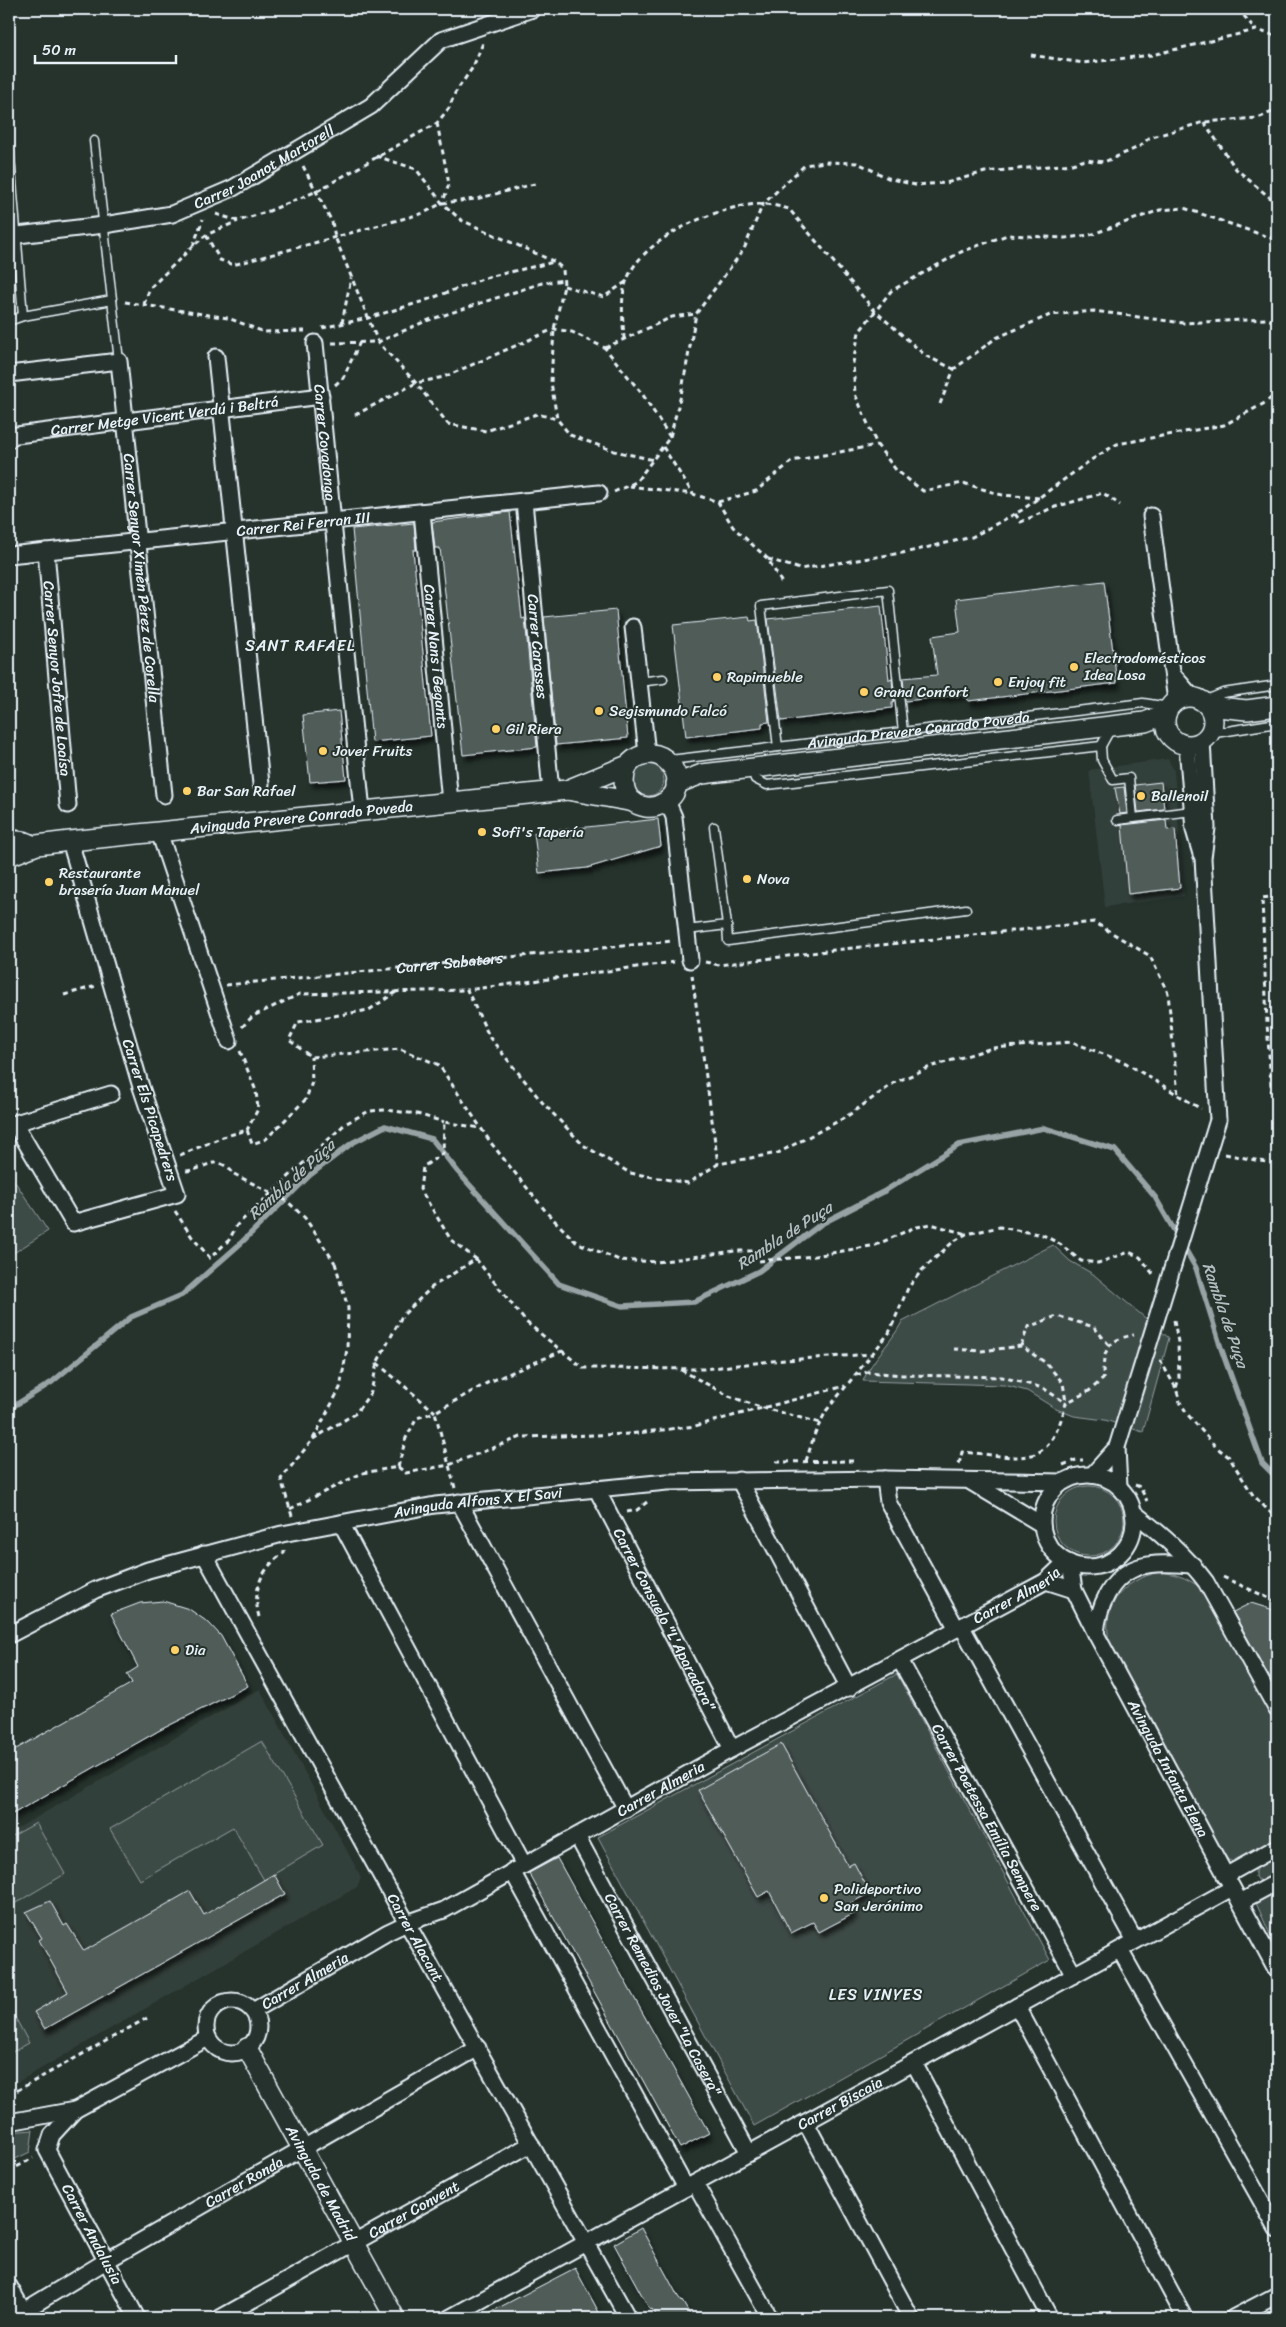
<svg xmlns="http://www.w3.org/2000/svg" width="1286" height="2327" font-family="Sriracha,sans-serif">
<defs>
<filter id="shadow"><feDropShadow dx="3" dy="5.5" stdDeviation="2.5" flood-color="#0009"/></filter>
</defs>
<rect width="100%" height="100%" fill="#26332d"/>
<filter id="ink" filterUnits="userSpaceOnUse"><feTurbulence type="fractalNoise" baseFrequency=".02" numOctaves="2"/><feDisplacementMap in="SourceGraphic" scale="10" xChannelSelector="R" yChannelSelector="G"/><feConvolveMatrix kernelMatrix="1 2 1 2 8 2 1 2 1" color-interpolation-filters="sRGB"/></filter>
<g filter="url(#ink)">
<path fill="#333f3a" d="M1168 759 1174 771 1184 896 1105 907 1089 770Z
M260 1689 361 1877 357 1887 9 2087V1833Z"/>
<path fill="#3e4b47" stroke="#939ea0" d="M632 780a16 16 0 1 1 32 0a16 16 0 1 1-32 0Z
M9 1173 48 1231 9 1256Z
M1053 1245 1070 1261 1093 1274 1169 1338 1143 1432 1105 1420 1074 1416 1056 1409 1027 1391 1004 1385 863 1381C872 1359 891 1343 902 1322Z
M1054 1521a35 35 0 1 1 70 0a35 35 0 1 1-70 0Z
M1160 1572C1180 1574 1191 1580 1206 1592L1277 1721V1839L1234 1862 1228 1860 1209 1830 1111 1649C1099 1609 1120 1580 1160 1572Z
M897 1674 1050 1960 754 2126 598 1837Z
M262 1741 323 1845 264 1880 233 1827 140 1880 110 1829Z
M36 1823 65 1874 9 1907V1838Z
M1277 1853V1875C1269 1879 1262 1885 1255 1877V1867Z
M1277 1889V1950L1256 1903 1259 1899Z
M9 2006 29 2043 9 2054Z
M33 2130 30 2152 9 2162V2132Z"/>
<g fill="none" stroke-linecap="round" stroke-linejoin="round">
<path stroke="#98a3a5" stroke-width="5.5" d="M9 1409 52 1382 131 1317 182 1295 240 1244 310 1175 352 1143 385 1126 432 1139 458 1172 559 1284 622 1306 694 1302 759 1271 821 1224 883 1192 959 1145 1044 1128 1115 1150 1155 1197 1196 1268 1221 1348 1262 1463 1277 1478"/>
</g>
<path fill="#505c59" stroke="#e8f1f8" filter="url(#shadow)" d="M510 512 522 619 525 618 537 747 463 755 440 548H435L432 522Z
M414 523 416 550H413L431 736 372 742 352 529Z
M1104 581 1117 683 968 701 967 694 905 701 903 678 937 675 932 636 960 632 956 599Z
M881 606 889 680 892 679 894 702 892 703V708L781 721 768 619Z
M616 610 628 738 556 745 544 617Z
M749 617 750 621 757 620 769 722 762 723V728L686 737 673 625Z
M339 711 346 779 310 782 303 715Z
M1161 782 1164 809 1138 812 1135 785Z
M1124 787 1127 813 1120 814 1115 788Z
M658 819 661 846 587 868 539 873 534 833Z
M1166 820 1167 830 1175 829 1180 888 1128 894 1122 825Z
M163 1601 189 1609 209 1623 221 1636 248 1686 160 1730 9 1816V1753L132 1683 127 1674 138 1667 111 1614 140 1603Z
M1251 1603 1277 1611V1691L1233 1612Z
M781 1744 848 1866 854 1863 870 1893 849 1904 855 1913 819 1932 813 1922 791 1933 769 1891 758 1897 698 1790Z
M557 1858 709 2133 680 2148 529 1873Z
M274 1874 285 1894 45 2029 34 2012 68 1992 39 1940 42 1938 26 1912 50 1901 64 1926 67 1924 84 1951 190 1891 204 1915Z
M641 2228 681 2302 682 2301 692 2318H651L656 2315 652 2309 650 2310 614 2244Z
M575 2268 602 2318H479Z"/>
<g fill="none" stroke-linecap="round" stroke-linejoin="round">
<defs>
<g id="service">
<path d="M94 141 119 361"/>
<path d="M9 144 23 316"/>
<path d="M9 321 23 316 112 300"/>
<path d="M639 682 663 679"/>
<path d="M1204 701 1223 693 1277 685"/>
<path d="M1209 734 1277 723"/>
<path d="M1101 746 1102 760 1113 780 1129 778 1133 818"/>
<path d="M778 747 761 606 888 590 903 732"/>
<path id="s2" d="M670 760 1143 703 1169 707"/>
<path d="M751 768 755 779 767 785 1101 746 1111 728"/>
<path d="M1117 820 1192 811"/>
<path d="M727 925 728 941 966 909"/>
<path d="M687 930 727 925 714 827"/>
</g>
<g id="minor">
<path id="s3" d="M9 236 104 225 172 214 233 188 371 106 441 40 533 9"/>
<path id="s4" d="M315 343 362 811"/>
<path d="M216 357 261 784"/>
<path id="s5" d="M9 374 119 361 164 795"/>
<path id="s6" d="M9 440V436L321 396"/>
<path id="s7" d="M524 501 551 792"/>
<path id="s8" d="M422 512 450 802"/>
<path d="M1151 516 1176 701"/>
<path id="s9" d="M46 551 68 805"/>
<path id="s10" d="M9 555 599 493"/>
<path d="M633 627 647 754"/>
<path d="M1174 676 1192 697"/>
<path d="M1202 741 1207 828 1203 858 1218 1120"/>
<path d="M1187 745 1194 830 1201 854"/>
<path d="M667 801 674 817 690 960"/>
<path d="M159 832 229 1041"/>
<path d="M9 838 25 840 37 845"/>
<path d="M15 1124 73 1223 177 1194 141 1087 70 841"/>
<path d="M9 1125 111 1094"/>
<path d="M1117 1447 1119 1487"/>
<path d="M1092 1475 1117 1447"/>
<circle cx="1088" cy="1521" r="46"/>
<path d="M885 1479 888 1502 957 1629"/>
<path d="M739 1480 849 1688"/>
<path d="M971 1482 1041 1524"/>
<path id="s11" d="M596 1488 732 1749"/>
<path d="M459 1502 626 1809"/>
<path d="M1133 1512C1160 1533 1186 1555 1206 1582L1277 1710"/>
<path d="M341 1523 524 1865"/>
<path id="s12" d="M204 1554 407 1923 628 2318"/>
<path id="s13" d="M1070 1563 1074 1590 1096 1634 1277 1971"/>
<path d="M1046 1581 1074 1590"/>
<path d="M962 1627 1135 1941"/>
<path d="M1096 1634C1098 1608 1110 1576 1139 1567 1156 1562 1176 1564 1193 1565"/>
<path id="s14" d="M9 1635 95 1590 148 1570 282 1534 435 1505 667 1482 885 1479 1062 1482"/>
<path id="s15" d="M900 1660 1074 1975"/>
<path id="s16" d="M577 1836 749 2153"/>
<path d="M512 1871 686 2188"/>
<path d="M1225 1876 1277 1847"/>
<path d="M1240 1902 1277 1882"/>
<path d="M1120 1950 1277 2229"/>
<circle cx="232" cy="2027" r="26"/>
<path d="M1017 2006 1185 2318"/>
<path id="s17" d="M253 2011 388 1932 407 1923 444 1910 732 1749 1046 1581 1066 1562"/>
<path d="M914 2063 1050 2318"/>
<path d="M9 2122 75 2110"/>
<path d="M806 2123 911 2318"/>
<path d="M695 2183 770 2318"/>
<path d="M9 2286 27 2318"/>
<path id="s18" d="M12 2318 106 2261 478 2048"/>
<path d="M137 2318 47 2150 52 2135 75 2110 208 2038"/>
<path id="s19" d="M220 2318 531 2144"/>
<path id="s20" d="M449 2318 1232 1888"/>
<path d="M1233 2318 1277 2295"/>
</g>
<g id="tertiary">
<circle cx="1189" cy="721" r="24"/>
<path d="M1208 706 1247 710 1277 706"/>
<path d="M676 784 702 774 1145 722 1166 714"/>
<path d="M567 790 634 802"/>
<path id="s21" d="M9 856 37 845 70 841 567 790 628 765C658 732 697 782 665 802 659 806 653 808 646 807 624 804 620 782 628 765"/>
<path id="s22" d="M247 2048 395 2318"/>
</g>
</defs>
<use href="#service" stroke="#e8f1f8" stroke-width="11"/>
<use href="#minor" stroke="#e8f1f8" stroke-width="19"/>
<use href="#tertiary" stroke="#e8f1f8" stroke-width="22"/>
<g stroke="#e8f1f8" stroke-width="3" stroke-dasharray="5 4" stroke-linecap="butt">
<path d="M1238 9 1256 30"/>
<path d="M1031 55 1083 63 1152 55 1256 30 1277 36"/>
<path d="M1204 122 1236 169 1275 202 1277 209"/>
<path d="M437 123 449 184 443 202"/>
<path d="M376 156 416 169 442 203 461 220 555 262 563 269 564 286 554 329 551 382 557 419 570 435 614 451 654 460"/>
<path d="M303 166 332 222 335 237 378 342 416 383 448 424 486 431 537 414 557 419"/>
<path d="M216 214 238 221 269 211 317 191 437 123 449 108 455 93 473 67 483 43"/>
<path d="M206 235 220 260 233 265 424 213 442 203 476 199 538 183"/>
<path d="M193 246 203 219"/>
<path d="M564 286 604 297 627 281"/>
<path d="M125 302 228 318 264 332 305 331"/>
<path d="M144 304 150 288 192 247 206 235 238 221"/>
<path d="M342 323 351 278"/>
<path d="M322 328 368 318 424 301 488 277 554 262"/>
<path d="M624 339C623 318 619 295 629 275 647 236 721 204 763 204 771 204 781 207 789 209L874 310 926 356 954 369"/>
<path d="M332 343 378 342 426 321 542 283 564 280"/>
<path d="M605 348 672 317 696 314"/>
<path d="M335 385 343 378 360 342"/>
<path d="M940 404 954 369 996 338 1050 315 1094 311 1183 323 1266 319 1277 322"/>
<path d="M355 415 416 383 444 377 554 329 572 332 605 348 643 395 670 437"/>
<path d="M663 447 693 494"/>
<path d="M629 486 693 494 718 502 733 527 768 559 783 585"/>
<path d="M614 492 636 482 670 437 681 395 696 314 744 249 763 204 805 165 825 162 858 163 888 178 915 185 946 183 985 172 1072 164 1085 160 1104 162 1139 147 1149 138 1204 122 1258 118 1277 110"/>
<path d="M1039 498 1002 495 963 483 923 491 896 470 877 445 855 394 853 363 859 332 891 291 961 252 1007 235 1065 238 1090 235 1160 210 1184 208 1277 240"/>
<path d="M718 502 756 491 792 461 877 445"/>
<path d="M1015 514 1021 522 1052 508 1103 493 1120 505"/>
<path d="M768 559 800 569 908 552 972 537 1022 510 1091 460 1117 444 1224 425 1265 403 1277 393"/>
<path d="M1277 896 1262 898 1267 1023 1277 1176 1273 1266 1277 1279"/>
<path d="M674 962 467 990 490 1038 542 1102 583 1145 630 1173 688 1183 718 1164 778 1153 846 1117 894 1083 930 1067 992 1048 1072 1042 1126 1063 1201 1109"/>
<path d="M705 962 719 965 834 950 1094 922 1150 956 1168 993 1178 1095"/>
<path d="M692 975 718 1164"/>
<path id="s1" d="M226 985 673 941"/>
<path d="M396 992 369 1010 298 1022 289 1040 311 1057 400 1049 439 1065 491 1143 548 1214 576 1242 619 1260 657 1262 735 1251H753L758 1261 815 1256 876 1245 913 1228 931 1224 966 1234"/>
<path d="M64 995 96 986"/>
<path d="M242 1027 253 1016 300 994 467 990"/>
<path d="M240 1051 256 1091 258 1109 247 1130"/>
<path d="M1225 1154 1276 1164"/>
<path d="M180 1155 223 1137 247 1130 252 1144 266 1139 306 1099 312 1082 311 1057"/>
<path d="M186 1171C208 1169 215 1152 234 1174"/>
<path d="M175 1211 192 1237 210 1258 229 1240 237 1225 345 1124 369 1111 386 1110 417 1114 444 1122"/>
<path d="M476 1259 526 1322 583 1368 704 1369 772 1361 872 1354"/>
<path d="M1174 1320 1178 1342 1179 1378 1176 1388 1180 1402 1188 1415 1216 1447 1229 1457 1253 1495 1277 1519"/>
<path d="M1021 1346 1028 1327 1057 1316 1094 1327 1109 1345"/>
<path d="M954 1349 981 1351 1021 1346 1046 1363 1063 1383 1066 1402"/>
<path d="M1160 1360 1176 1388"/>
<path d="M377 1363 435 1412"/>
<path d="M681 1370 729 1396 760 1407 820 1423"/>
<path d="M856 1375 867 1372 902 1375 1002 1377 1043 1388 1066 1403"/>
<path d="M313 1439 356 1413 371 1392 377 1363 402 1316 432 1287 476 1259 451 1240 420 1189 423 1167 443 1153 444 1122 480 1128"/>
<path d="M806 1461 815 1433 826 1411 889 1333 908 1288 922 1270 953 1242 966 1234 1000 1227 1043 1235 1060 1244 1081 1261 1098 1263 1129 1252 1140 1257 1153 1274"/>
<path d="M776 1462 853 1461"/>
<path d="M959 1464 962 1452C1021 1456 1048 1474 1066 1403L1089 1391 1103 1379C1103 1352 1105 1340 1134 1335"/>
<path d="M1063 1465 1076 1460H1083"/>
<path d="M398 1467 406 1473 449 1465 521 1437 629 1434 695 1426 845 1386"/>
<path d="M1135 1485 1140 1487 1147 1501"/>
<path d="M455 1488 435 1412 489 1382 562 1351"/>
<path d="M290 1509 362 1473 398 1467 406 1438 417 1418 435 1412"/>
<path d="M627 1512 637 1510 647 1502"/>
<path d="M292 1516 281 1479 313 1439 340 1388 347 1349 348 1308 335 1263"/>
<path d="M1223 1577 1277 1602"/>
<path d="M259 1617C252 1590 261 1568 284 1553V1550"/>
<path d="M9 2095 149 2017"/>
<path d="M9 2171 33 2158"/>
</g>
<use href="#service" stroke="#26332d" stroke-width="8"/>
<use href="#minor" stroke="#26332d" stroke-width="15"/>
<use href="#tertiary" stroke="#26332d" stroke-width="19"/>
<defs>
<path id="minor-bridge" d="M1117 1447 1218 1120"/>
</defs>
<use href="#minor-bridge" stroke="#e8f1f8" stroke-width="19" stroke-linecap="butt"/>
<path stroke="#e8f1f8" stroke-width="3" stroke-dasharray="5 4" stroke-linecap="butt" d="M234 1174 287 1201 305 1218 335 1263"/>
<use href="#minor-bridge" stroke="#26332d" stroke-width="15"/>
</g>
</g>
<g fill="#ffd166" stroke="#26332d" stroke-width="2">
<circle cx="1074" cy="667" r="5"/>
<circle cx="717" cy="677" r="5"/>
<circle cx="998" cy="682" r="5"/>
<circle cx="864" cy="692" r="5"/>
<circle cx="599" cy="711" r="5"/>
<circle cx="496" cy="729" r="5"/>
<circle cx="323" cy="751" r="5"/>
<circle cx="187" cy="791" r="5"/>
<circle cx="1141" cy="796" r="5"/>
<circle cx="482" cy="832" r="5"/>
<circle cx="747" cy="879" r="5"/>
<circle cx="49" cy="882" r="5"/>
<circle cx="175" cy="1650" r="5"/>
<circle cx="824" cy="1898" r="5"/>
</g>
<g text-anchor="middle" stroke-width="4" stroke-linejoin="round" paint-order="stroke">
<g font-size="15" fill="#e8f1f8" stroke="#26332d">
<text dy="5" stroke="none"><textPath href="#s3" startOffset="268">Carrer Joanot Martorell</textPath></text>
<text dy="5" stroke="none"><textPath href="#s6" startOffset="161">Carrer Metge Vicent Verdú i Beltrá</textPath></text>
<text dy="5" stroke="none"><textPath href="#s4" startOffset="100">Carrer Covadonga</textPath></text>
<text dy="5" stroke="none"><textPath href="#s10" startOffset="296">Carrer Rei Ferran III</textPath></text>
<text dy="5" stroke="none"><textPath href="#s5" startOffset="329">Carrer Senyor Ximén Pérez de Corella</textPath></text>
<text dy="5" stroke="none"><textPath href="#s7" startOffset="146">Carrer Carasses</textPath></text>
<text dy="5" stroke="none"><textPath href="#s8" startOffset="145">Carrer Nans i Gegants</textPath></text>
<text dy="5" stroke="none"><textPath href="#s9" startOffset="128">Carrer Senyor Jofre de Loaísa</textPath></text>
<text dy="5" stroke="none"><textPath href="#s2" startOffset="250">Avinguda Prevere Conrado Poveda</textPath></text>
<text dy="5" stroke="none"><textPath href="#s21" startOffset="296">Avinguda Prevere Conrado Poveda</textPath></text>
<text dy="5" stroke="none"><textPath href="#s1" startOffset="225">Carrer Sabaters</textPath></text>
<text transform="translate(150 1110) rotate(72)" y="5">Carrer Els Picapedrers</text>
<text dy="5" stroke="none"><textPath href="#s14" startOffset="491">Avinguda Alfons X El Savi</textPath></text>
<text dy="5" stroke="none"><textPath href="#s17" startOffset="870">Carrer Almeria</textPath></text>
<text dy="5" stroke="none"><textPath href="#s11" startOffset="148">Carrer Consuelo "L'Aparadora"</textPath></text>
<text dy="5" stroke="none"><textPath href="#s13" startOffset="229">Avinguda Infanta Elena</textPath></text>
<text dy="5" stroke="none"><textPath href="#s17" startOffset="465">Carrer Almeria</textPath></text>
<text dy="5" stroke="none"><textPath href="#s15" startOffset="180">Carrer Poetessa Emília Sempere</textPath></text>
<text dy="5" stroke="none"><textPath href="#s12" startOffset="438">Carrer Alacant</textPath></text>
<text dy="5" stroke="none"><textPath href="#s17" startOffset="60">Carrer Almeria</textPath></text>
<text dy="5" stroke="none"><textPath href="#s16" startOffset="180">Carrer Remedios Jover "La Casera"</textPath></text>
<text dy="5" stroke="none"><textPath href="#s20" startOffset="446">Carrer Biscaia</textPath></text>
<text dy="5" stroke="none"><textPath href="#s18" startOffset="269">Carrer Ronda</textPath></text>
<text dy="5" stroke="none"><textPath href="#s22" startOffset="154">Avinguda de Madrid</textPath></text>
<text dy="5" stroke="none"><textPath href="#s19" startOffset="222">Carrer Convent</textPath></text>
<text transform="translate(92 2234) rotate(62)" y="5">Carrer Andalusia</text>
</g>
<g font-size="15" fill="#e8f1f8" stroke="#26332d" text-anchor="start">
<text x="1084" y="663">Electrodomésticos<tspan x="1084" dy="17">Idea Losa</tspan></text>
<text x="727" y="682">Rapimueble</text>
<text x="1008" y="687">Enjoy fit</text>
<text x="874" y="697">Grand Confort</text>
<text x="609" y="716">Segismundo Falcó</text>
<text x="506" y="734">Gil Riera</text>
<text x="333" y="756">Jover Fruits</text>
<text x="197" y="796">Bar San Rafael</text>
<text x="1151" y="801">Ballenoil</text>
<text x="492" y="837">Sofi's Tapería</text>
<text x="59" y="878">Restaurante<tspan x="59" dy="17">brasería Juan Manuel</tspan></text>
<text x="757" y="884">Nova</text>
<text x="185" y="1655">Dia</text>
<text x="834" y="1894">Polideportivo<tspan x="834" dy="17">San Jerónimo</tspan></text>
</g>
<g font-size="16" letter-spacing="1" fill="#e8f1f8" stroke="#26332d">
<text x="300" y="651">SANT RAFAEL</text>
<text x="876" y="2000">LES VINYES</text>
</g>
<g font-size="16" font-style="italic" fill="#b3bdc0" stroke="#26332d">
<text transform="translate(291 1179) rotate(-42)" y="6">Rambla de Puça</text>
<text transform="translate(784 1235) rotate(-33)" y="6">Rambla de Puça</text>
<text transform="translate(1226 1315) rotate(71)" y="6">Rambla de Puça</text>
</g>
</g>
<rect width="1286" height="2327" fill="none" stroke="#26332d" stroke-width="30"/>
<rect x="15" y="15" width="1256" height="2297" fill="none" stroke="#e8f1f8" stroke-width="2" filter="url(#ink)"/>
<path d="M35 55v8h141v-8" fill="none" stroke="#e8f1f8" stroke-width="2.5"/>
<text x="42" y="55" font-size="15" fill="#e8f1f8" stroke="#26332d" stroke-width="4" paint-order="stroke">50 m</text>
</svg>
